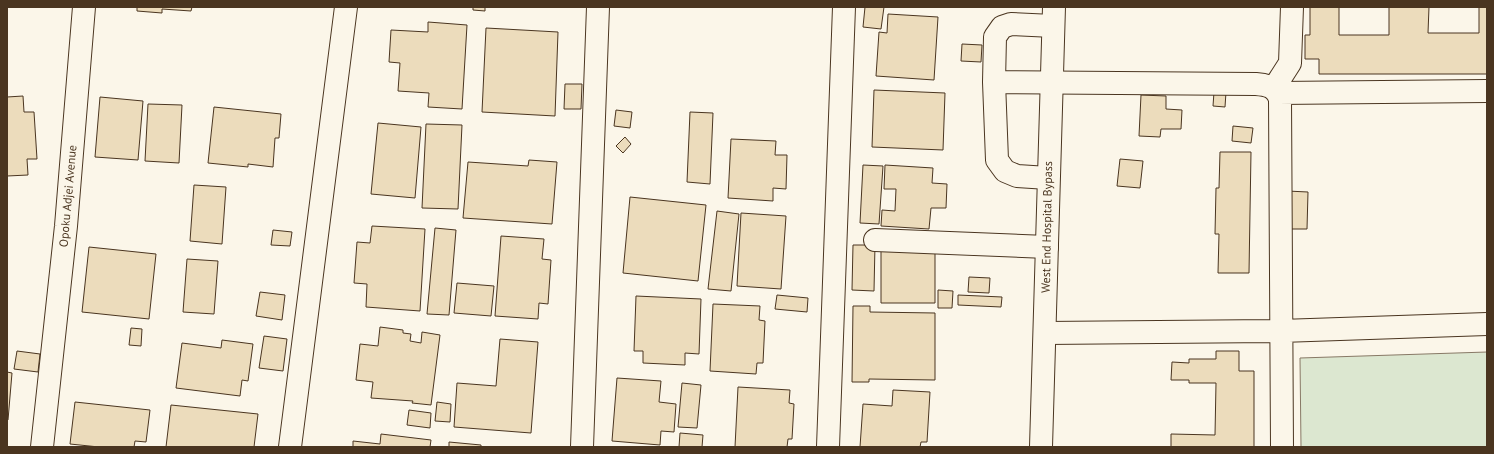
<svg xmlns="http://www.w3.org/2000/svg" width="1494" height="454" font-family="'PT Sans',sans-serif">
<rect width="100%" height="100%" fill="#fbf6e9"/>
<path fill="#dce7d0" stroke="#887966" d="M1487 352V447H1301L1300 358Z"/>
<path fill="#ecdcbc" stroke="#4a3520" d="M137 7H192L191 11 162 9V13L137 11Z
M473 7H485V11L473 10Z
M865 7H884L881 29 863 27Z
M1310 7H1339V35H1389V7H1429L1428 33H1479V7H1487V74H1319V59H1305V35H1310Z
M888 14 938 17 934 80 876 76 879 32 887 33Z
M428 22 467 25 462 109 428 107 429 93 398 91 400 63 389 62 391 30 428 32Z
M486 28 558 32 555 116 482 112Z
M962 44 982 45 981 62 961 61Z
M565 84H582L581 109H564Z
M874 90 945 93 943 150 872 147Z
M1214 92H1226L1225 107 1213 106Z
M1141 95 1166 96V109L1182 110 1181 129H1161L1160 137 1139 136Z
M23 96 24 112H34L37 159H27L28 175 7 176V97Z
M100 97 143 101 138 160 95 157Z
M148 104 182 105 179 163 145 161Z
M214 107 281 114 279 138H275L273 167 248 164V167L208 163Z
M616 110 632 112 630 128 614 126Z
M690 112 713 113 710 184 687 182Z
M378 123 421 127 415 198 371 194Z
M426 124 462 125 458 209 422 208Z
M1233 126 1253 128 1251 143 1232 141Z
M625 137 631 144 623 153 616 146Z
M731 139 776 141 775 155H787L786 189 773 188V201L728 198Z
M1220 152H1251L1249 273H1218L1219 234H1215L1216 188H1219Z
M1120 159 1143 161 1140 188 1117 186Z
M529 160 557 162 552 224 463 218 468 162 528 166Z
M863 165 883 166 879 224 860 223Z
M885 165 933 168 932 183 947 184 946 208H931L929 229 881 226 882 210 895 211 896 189H884Z
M194 185 226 187 222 244 190 241Z
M1287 191 1308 192 1307 229H1285Z
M630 197 706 205 698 281 623 273Z
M717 211 739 214 731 291 708 289Z
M741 213 786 216 781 289 737 286Z
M372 226 425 229 420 311 366 307 367 284 354 283 357 242 370 243Z
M435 228 456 230 449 315 427 314Z
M273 230 292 232 290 246 271 245Z
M501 236 544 239 542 259 551 260 548 304 539 303 538 319 495 316Z
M881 243H935V303H881Z
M853 245H875L874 291 852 290Z
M89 247 156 254 149 319 82 312Z
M187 259 218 261 214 314 183 312Z
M969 277 990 278 989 293 968 292Z
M457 283 494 286 491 316 454 313Z
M938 290 953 291 952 308H938Z
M260 292 285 295 282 320 256 316Z
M777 295 808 298 807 312 775 309Z
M958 295 1002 297 1001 307 958 305Z
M636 296 701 299 699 354 685 353V365L643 363V351H634Z
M713 304 760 306 759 320 765 321 763 363H757L756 374 710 371Z
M853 306H870V312L935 313V380L869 379V382H852Z
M380 327 403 330V333L411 334 410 341 421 343 422 332 440 335 431 405 412 403 413 401 371 398 373 382 356 380 360 344 378 346Z
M131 328 142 329 141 346 129 345Z
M264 336 287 339 283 371 259 368Z
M500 339 538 342 531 433 454 427 457 383 496 386Z
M222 340 253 344 248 381 242 380 240 396 176 388 182 343 221 348Z
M17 351 40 354 38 372 14 369Z
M1216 351H1239V371H1254V447H1171V434L1215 435 1216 383H1189V380H1171L1172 362 1189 363V359H1216Z
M7 372 12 373 8 420H7Z
M617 378 661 381 659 402 676 404 674 432 661 431 660 445 612 441Z
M682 383 701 385 697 428 678 427Z
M738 387 790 390 789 403 794 404 792 439H788L787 447H735Z
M893 390 930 392 927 442H921L920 447H860L863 404 892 406Z
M75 402 150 410 146 442 135 441 134 447H99L70 444Z
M437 402 451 404 450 422 435 421Z
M171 405 258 414 254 447H166Z
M409 410 431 413 430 428 407 425Z
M680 433 703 435 702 447H679Z
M381 434 431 440 430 447H353V441L380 444Z
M449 442 481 445V447H449Z"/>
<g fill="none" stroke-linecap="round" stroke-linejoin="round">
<defs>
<path id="minor" d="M994 82 1256 84C1268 85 1276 87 1280 99L1282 447
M1274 88 1290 63 1292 7
M1278 93 1487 91
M1048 178 1017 176 1005 171 997 160 994 82 995 37 1002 27 1011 24 1053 26
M875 240 1047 247
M1045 333 1281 331 1487 324
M42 447 66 226 84 7
M290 447 346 7
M582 447 598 7
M828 447 844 7"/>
<path id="highway" d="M1041 447 1054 7"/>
</defs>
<use href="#minor" stroke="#4a3520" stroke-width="24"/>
<use href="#highway" stroke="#4a3520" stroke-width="24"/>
<use href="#minor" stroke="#fbf6e9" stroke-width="22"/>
<use href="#highway" stroke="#fbf6e9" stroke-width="22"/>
</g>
<g text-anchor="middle" stroke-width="3" stroke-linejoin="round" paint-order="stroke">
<g font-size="12" fill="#4a3520" stroke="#fbf6e9">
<text transform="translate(68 196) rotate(-85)" y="4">Opoku Adjei Avenue</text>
<text transform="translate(1047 227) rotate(-89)" y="4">West End Hospital Bypass</text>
</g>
</g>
<rect width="1494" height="454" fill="none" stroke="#4a3520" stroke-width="16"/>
</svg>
